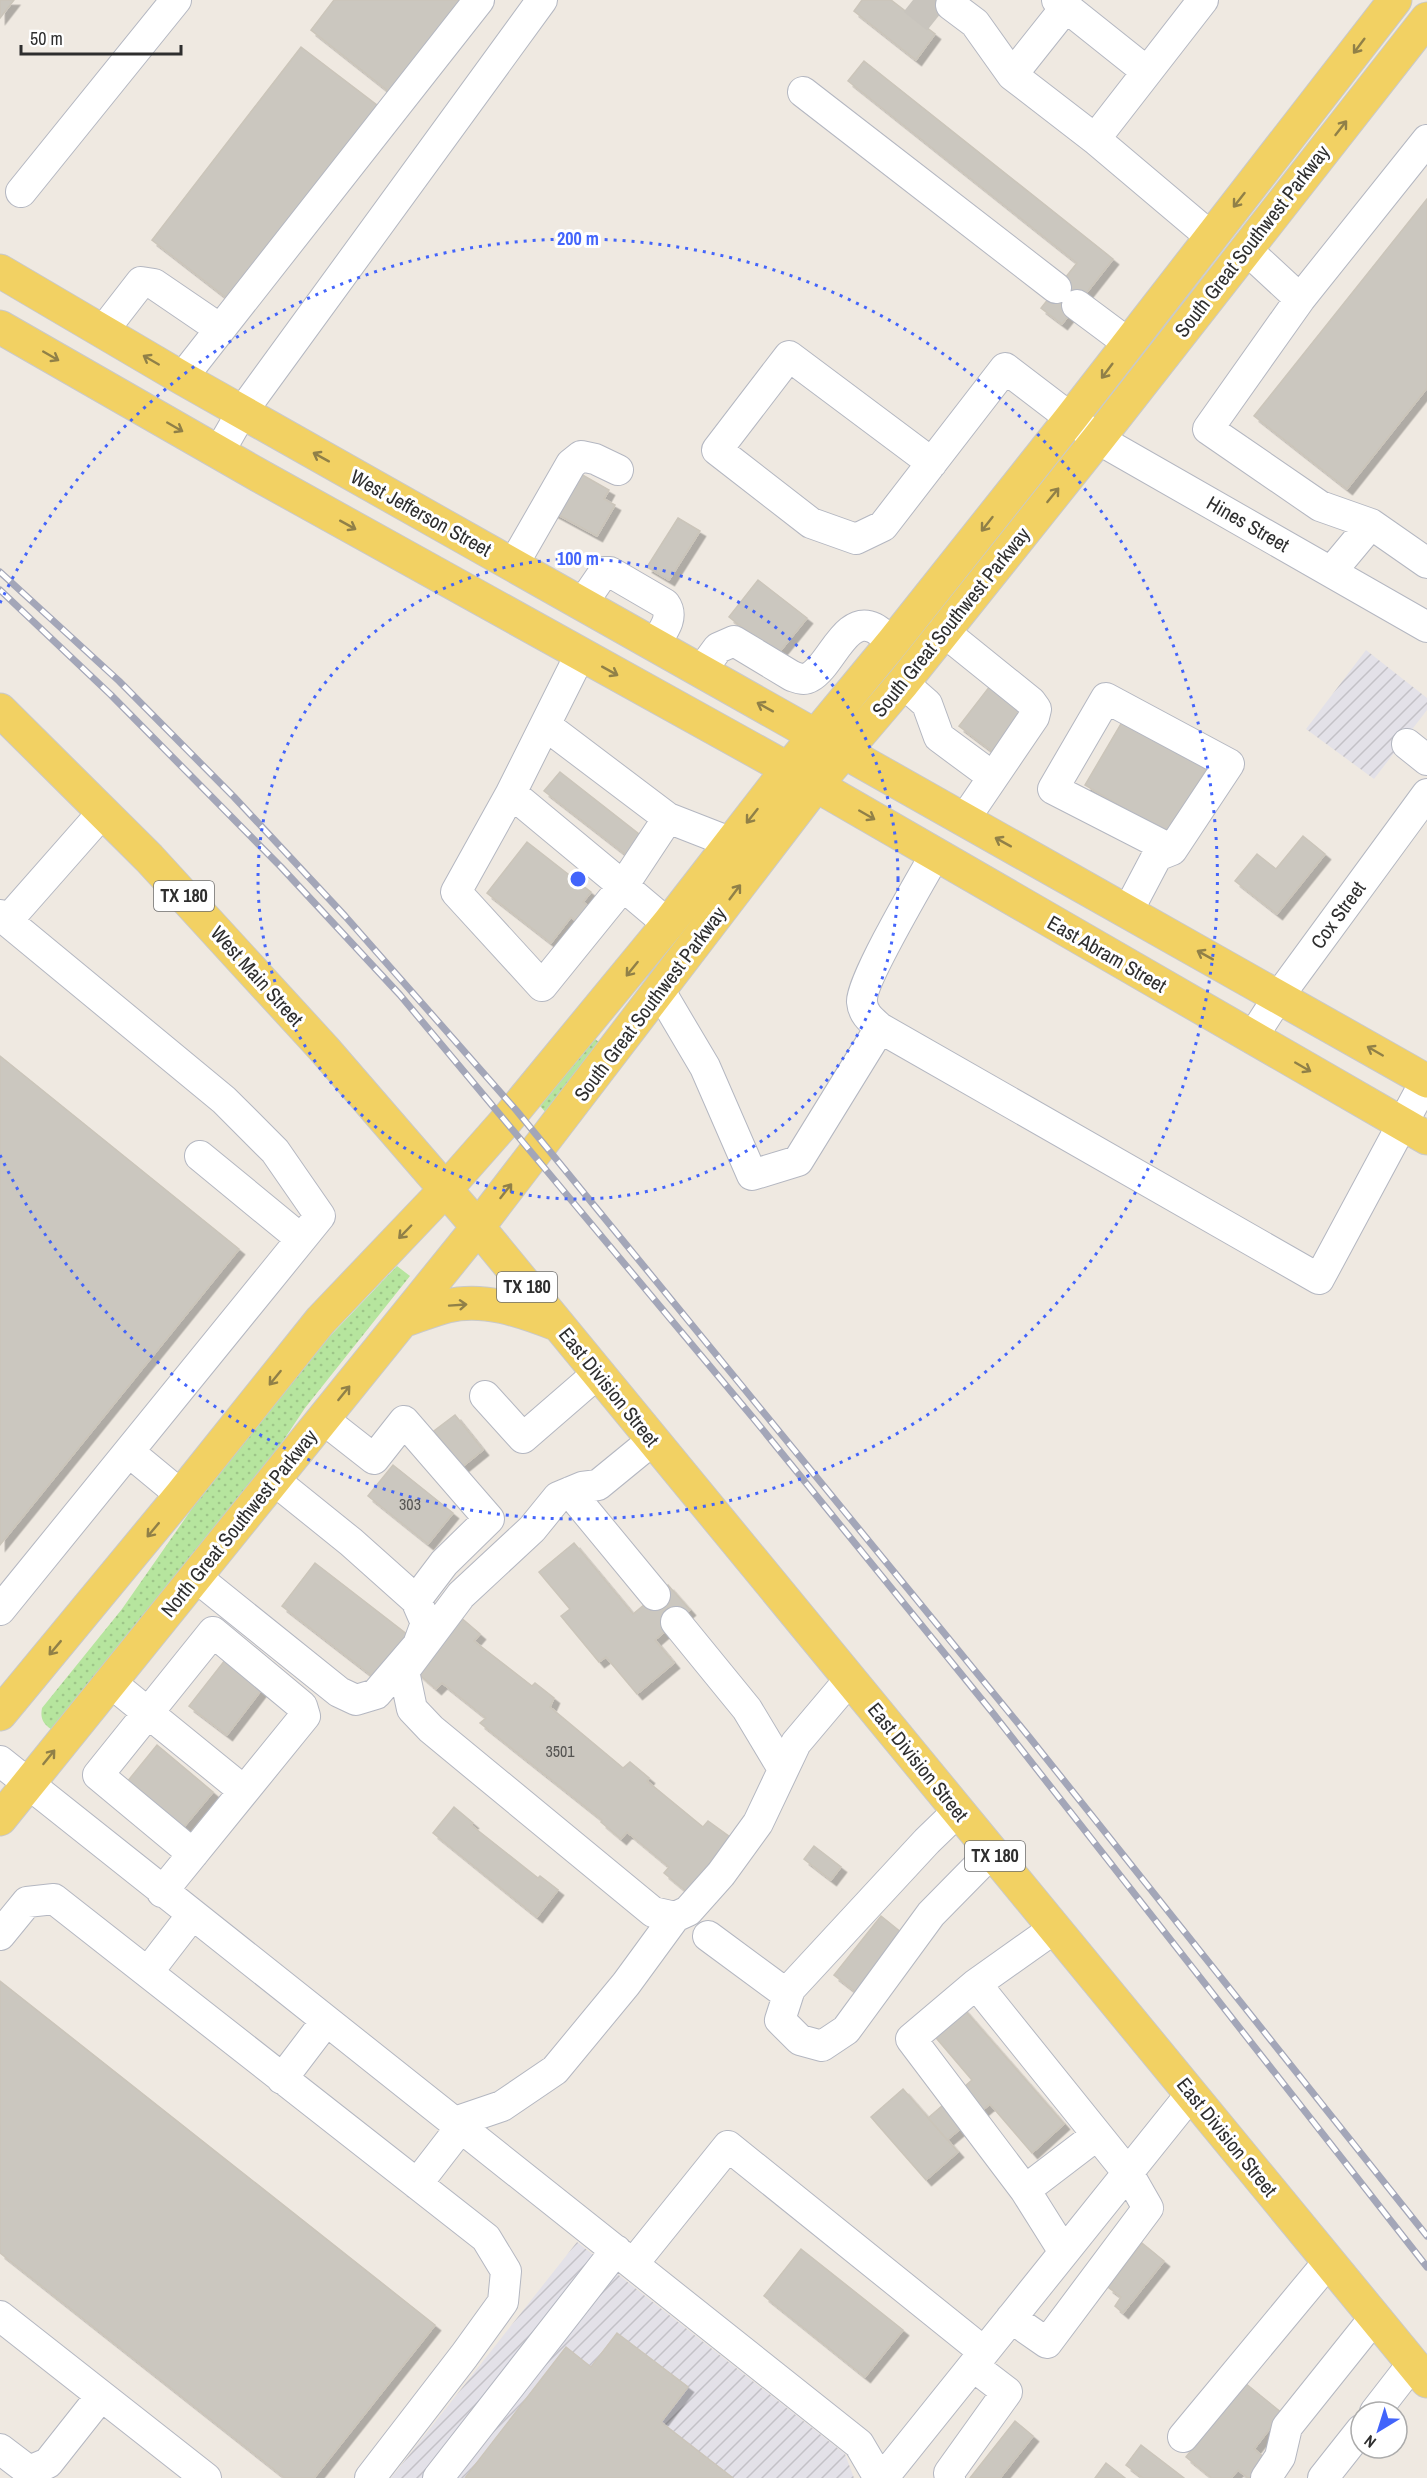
<svg xmlns="http://www.w3.org/2000/svg" width="1427" height="2478" font-family="'Archivo Narrow',sans-serif">
<defs>
<pattern id="industrial-furrows" width="10" height="10" patternUnits="userSpaceOnUse" patternTransform="scale(1.5)"><rect width="10" height="10" fill="#e3e1e8"/><path d="M-1 1l2-2M0 10L10 0M9 11l2-2" fill="none" stroke="#c3c1c7"/></pattern>
<pattern id="grass-dots" width="8" height="8" patternUnits="userSpaceOnUse" patternTransform="scale(1.5)"><rect width="8" height="8" fill="#b6e59e"/><path d="M2 2h.1M6 6h.1" fill="none" stroke="#9dc588" stroke-width="1.8" stroke-linecap="round"/></pattern>
<filter id="shadow"><feDropShadow dx="5.5" dy="5.5" stdDeviation="0" flood-color="#0004"/></filter>
</defs>
<rect width="100%" height="100%" fill="#efe9e1"/>
<path fill="url(#industrial-furrows)" d="M1366 650 1427 698V710L1374 779 1306 729Z
M577 2242 845 2454 854 2478H391Z"/>
<path fill="url(#grass-dots)" d="M595 1039 600 1043 549 1116 540 1106Z
M397 1266 410 1276 305 1408 231 1519 51 1729C43 1724 40 1718 42 1708L122 1609 212 1480 311 1356Z"/>
<path fill="#cbc7bf" stroke="#cbc5ba" stroke-width="1.5" filter="url(#shadow)" d="M0 0H14L0 18Z
M334 0H474L397 98 311 30Z
M862 0H891L935 34 916 60 854 11Z
M301 47 386 112 237 306 152 240Z
M864 61 1113 259 1062 324 1041 308 1077 263 848 81Z
M1427 199V388L1347 489 1254 416Z
M572 469 609 490 604 499 615 505 597 536 549 510Z
M678 518 700 531 669 580 647 567Z
M758 580 807 618 777 655 729 617Z
M990 686 1023 711 992 751 959 726Z
M1125 717 1208 766 1168 835 1085 785Z
M560 772 644 838 629 857 544 791Z
M1303 836 1325 854 1277 914 1235 881 1257 854 1276 869Z
M527 842 591 892 583 902 595 911 583 927 571 917 551 943 487 893Z
M0 1056 239 1249 0 1545Z
M455 1415 483 1450 462 1467 434 1431Z
M393 1465 453 1513 428 1544 368 1496Z
M574 1543 633 1614 668 1585 690 1610 655 1640 674 1663 637 1694 606 1657 599 1662 561 1616 570 1609 539 1572Z
M315 1563 413 1639 380 1682 282 1606Z
M459 1616 480 1634 474 1641 532 1686 535 1683 554 1698 550 1707 623 1768 630 1762 649 1778 647 1781 703 1827 708 1821 730 1837 687 1892 664 1873 669 1867 627 1832 621 1839 601 1822 602 1820 480 1723 486 1718 442 1683 436 1689 414 1670Z
M229 1655 266 1684 227 1735 189 1706Z
M157 1745 213 1792 183 1828 127 1782Z
M454 1807 473 1823 471 1825 538 1878 540 1876 558 1890 537 1917 433 1833Z
M814 1846 841 1867 831 1880 804 1859Z
M881 1916 907 1937 861 1996 834 1975Z
M0 1981 435 2325 314 2478H285L0 2253Z
M962 2007 1064 2124 1032 2153 990 2104 947 2140 928 2118 972 2080 932 2033Z
M903 2089 958 2152 926 2180 871 2117Z
M1142 2243 1164 2261 1123 2313 1115 2306 1121 2297 1108 2287Z
M801 2249 903 2330 865 2377 764 2296Z
M617 2333 688 2387 661 2422 733 2478H465L566 2347 591 2367Z
M1245 2383 1282 2413 1254 2449 1271 2463 1259 2478H1248L1238 2470 1231 2478H1212L1186 2457Z
M1015 2421 1033 2436 1000 2478H970Z
M1141 2445 1184 2478H1143L1126 2465Z
M1106 2463 1125 2478H1095Z"/>
<g fill="none" stroke-linecap="round" stroke-linejoin="round">
<path stroke="#c8c4bd" stroke-width="30" stroke-dasharray="30 15" stroke-linecap="butt" d="M913 0 938 20"/>
<defs>
<path id="minor" d="M1057 0 1146 71
M1203 0 1095 139 1211 237
M951 5 975 23 1012 75 1095 139
M1012 75 1066 7
M803 92 1056 288
M21 192 176 0
M1246 249 1300 299 1427 140
M1300 299 1208 429 1320 506 1371 524 1427 563
M1077 305 1128 343
M103 331 141 282 154 284 220 329
M182 378 479 0
M219 452 242 412 542 0
M932 463 789 356 717 450 811 523 856 539 883 526 1005 368 1098 439 1427 627
M513 565 571 464 581 456 595 459 618 470
M1331 572 1371 524
M582 604 604 572H610L665 604C675 618 662 632 654 645
M943 631 1031 702 1036 709 1034 717 964 820
M580 655 511 793 623 886 668 818 732 843
M701 671 718 648 734 641 792 676C798 678 804 681 810 677 831 666 845 614 874 628 880 631 887 638 893 642
M903 683 927 704 939 737 993 777
M545 725 668 818
M1407 744 1427 760
M511 793 456 892 542 986 623 886 668 924
M1128 911 1157 856 1172 850 1229 764 1106 698 1053 789 1172 850
M0 915 224 1100 275 1151 320 1216 0 1610
M7 921 103 812
M660 991 705 1067 752 1175 798 1161 880 1028 1319 1279 1426 1080
M880 1028C871 1020 863 1014 862 1002 860 983 922 878 935 855
M1252 1038 1279 996 1427 794
M200 1156 301 1239
M485 1396 523 1438 598 1373
M323 1419 374 1459 404 1421 489 1519 444 1563 416 1600
M653 1440 598 1485 582 1487 558 1497 532 1529 461 1595 404 1671 412 1709 431 1729 653 1912 675 1917 688 1911 721 1874 758 1823 796 1743 850 1679
M129 1452 181 1495
M570 1492 655 1595
M196 1577 339 1692 356 1700 376 1694 418 1645 426 1623 416 1600 351 1542 274 1480
M676 1622 747 1709 783 1769
M110 1682 244 1791
M0 1761 859 2444 879 2478
M958 1811 927 1841 790 1989 780 2020 800 2040 822 2046 846 2030 931 1914 992 1852
M162 1892 305 1716 302 1706 213 1632 98 1775 193 1854
M0 1935 27 1902 54 1899 486 2238 506 2271 503 2302 464 2356 370 2478
M708 1936 788 1995
M148 1972 192 1915
M976 1984 911 2039 1025 2190 1097 2135
M282 2079 326 2021
M455 2122 502 2106 555 2070 626 1984 675 1917
M417 2184 461 2127
M1025 2190 1064 2252
M633 2264 728 2146 984 2352
M0 2316 206 2478
M1011 2318 1047 2343 1148 2208 1128 2173 976 1984 1055 1928
M1375 2412 1413 2363
M1183 2437 1329 2261
M0 2449 29 2471 48 2463 101 2396
M438 2478 616 2250
M883 2478 1191 2094
M950 2478 949 2473 1007 2392 973 2366
M1266 2478 1280 2457 1287 2427 1375 2317
M1323 2478 1361 2430"/>
<path id="major" d="M0 271 182 378 1427 1081
M0 327 260 476 788 769 1427 1138
M0 710 149 858 324 1049 478 1227 1427 2381
M402 1321C417 1316 432 1310 447 1306 484 1297 522 1311 556 1324
M0 1714 181 1495 321 1320 445 1190 505 1122 668 924 788 769 893 642 1071 418 1395 0
M0 1819 478 1227 816 785 903 683 1098 439 1427 19"/>
</defs>
<use href="#minor" stroke="#b4b7c1" stroke-width="32"/>
<use href="#major" stroke="#c9c9c9" stroke-width="35"/>
<use href="#minor" stroke="#fff" stroke-width="30"/>
<use href="#major" stroke="#f2d163" stroke-width="33"/>
<defs>
<path id="rail" d="M0 572 119 681 234 797 345 916 516 1110 1030 1738 1427 2236
M0 590 111 695 281 867 400 995 754 1419 992 1712 1427 2267"/>
</defs>
<use href="#rail" stroke="#a3a6b8" stroke-width="7"/>
<use href="#rail" stroke="#fff" stroke-width="4.5" stroke-dasharray="14" stroke-linecap="butt"/>
</g>
<defs><path id="oneway-shaft" d="M-6 0H5M1.5-3L5.5 0L1.5 3" fill="none" stroke-width="1.6" stroke-linecap="round" stroke-linejoin="round" transform="scale(1.5)"/></defs>
<g stroke="#908048">
<use href="#oneway-shaft" transform="translate(1359 46) rotate(127)"/>
<use href="#oneway-shaft" transform="translate(1341 128) rotate(-52)"/>
<use href="#oneway-shaft" transform="translate(1239 200) rotate(128)"/>
<use href="#oneway-shaft" transform="translate(51 356) rotate(30)"/>
<use href="#oneway-shaft" transform="translate(151 360) rotate(-150)"/>
<use href="#oneway-shaft" transform="translate(1107 371) rotate(127)"/>
<use href="#oneway-shaft" transform="translate(175 427) rotate(30)"/>
<use href="#oneway-shaft" transform="translate(321 457) rotate(-151)"/>
<use href="#oneway-shaft" transform="translate(1053 495) rotate(-51)"/>
<use href="#oneway-shaft" transform="translate(987 524) rotate(128)"/>
<use href="#oneway-shaft" transform="translate(348 525) rotate(29)"/>
<use href="#oneway-shaft" transform="translate(610 671) rotate(29)"/>
<use href="#oneway-shaft" transform="translate(765 707) rotate(-151)"/>
<use href="#oneway-shaft" transform="translate(867 815) rotate(30)"/>
<use href="#oneway-shaft" transform="translate(752 816) rotate(128)"/>
<use href="#oneway-shaft" transform="translate(1003 842) rotate(-151)"/>
<use href="#oneway-shaft" transform="translate(735 892) rotate(-53)"/>
<use href="#oneway-shaft" transform="translate(1205 955) rotate(-151)"/>
<use href="#oneway-shaft" transform="translate(632 969) rotate(129)"/>
<use href="#oneway-shaft" transform="translate(1375 1051) rotate(-150)"/>
<use href="#oneway-shaft" transform="translate(1303 1067) rotate(30)"/>
<use href="#oneway-shaft" transform="translate(506 1191) rotate(-52)"/>
<use href="#oneway-shaft" transform="translate(405 1232) rotate(134)"/>
<use href="#oneway-shaft" transform="translate(458 1305) rotate(-4)"/>
<use href="#oneway-shaft" transform="translate(275 1378) rotate(129)"/>
<use href="#oneway-shaft" transform="translate(344 1393) rotate(-51)"/>
<use href="#oneway-shaft" transform="translate(153 1530) rotate(130)"/>
<use href="#oneway-shaft" transform="translate(55 1648) rotate(130)"/>
<use href="#oneway-shaft" transform="translate(49 1757) rotate(-51)"/>
</g>
<g fill="none" stroke="#4264fb" stroke-width="3" stroke-dasharray="3 6">
<circle cx="578" cy="879" r="320"/>
<path d="M0 603A640 640 0 1 1 0 1155"/>
</g>
<g text-anchor="middle" stroke-width="6" stroke-linejoin="round" paint-order="stroke">
<g font-size="16" fill="#555452">
<text x="410" y="1510">303</text>
<text x="560" y="1757">3501</text>
</g>
<g fill="#fff" stroke="#6d6d6d" stroke-width="1.5">
<rect x="154" y="881" width="60" height="30" rx="4.5"/>
<rect x="497" y="1272" width="60" height="30" rx="4.5"/>
<rect x="965" y="1841" width="60" height="30" rx="4.5"/>
</g>
<g font-size="18" font-weight="bold" fill="#2e2e2e">
<text x="184" y="902">TX 180</text>
<text x="527" y="1293">TX 180</text>
<text x="995" y="1862">TX 180</text>
</g>
<g font-size="20" fill="#2e2e2e" stroke="#fff">
<text transform="translate(1252 241) rotate(-52)" y="7">South Great Southwest Parkway</text>
<text transform="translate(421 513) rotate(29)" y="7">West Jefferson Street</text>
<text transform="translate(1248 524) rotate(30)" y="7">Hines Street</text>
<text transform="translate(951 622) rotate(-51)" y="7">South Great Southwest Parkway</text>
<text transform="translate(1338 915) rotate(-54)" y="7">Cox Street</text>
<text transform="translate(1107 954) rotate(30)" y="7">East Abram Street</text>
<text transform="translate(257 976) rotate(48)" y="7">West Main Street</text>
<text transform="translate(650 1004) rotate(-53)" y="7">South Great Southwest Parkway</text>
<text transform="translate(609 1387) rotate(51)" y="7">East Division Street</text>
<text transform="translate(239 1523) rotate(-51)" y="7">North Great Southwest Parkway</text>
<text transform="translate(918 1762) rotate(51)" y="7">East Division Street</text>
<text transform="translate(1227 2137) rotate(51)" y="7">East Division Street</text>
</g>
</g>
<circle cx="578" cy="879" r="9" fill="#4264fb" stroke="#fff" stroke-width="3"/>
<g font-size="18" text-anchor="middle" font-weight="bold" fill="#4264fb" stroke="#fff" stroke-width="6" stroke-linejoin="round" paint-order="stroke">
<text x="578" y="245">200 m</text>
<text x="578" y="565">100 m</text>
</g>
<g transform="translate(1379 2430) rotate(218)"><circle r="28" fill="#ffffff" stroke="#ababab" stroke-width="1.5"/>
<path d="M0-4.5L10 22L0 15L-10 22Z" fill="#4264fb"/>
<text y="-9" font-size="16" font-weight="bold" text-anchor="middle" fill="#2e2e2e">N</text>
</g>
<path d="M21 45v9h160v-9" fill="none" stroke="#2e2e2e" stroke-width="3"/>
<text x="30" y="45" font-size="18" fill="#2e2e2e" stroke="#ffffff" stroke-width="4.5" paint-order="stroke">50 m</text>
</svg>
